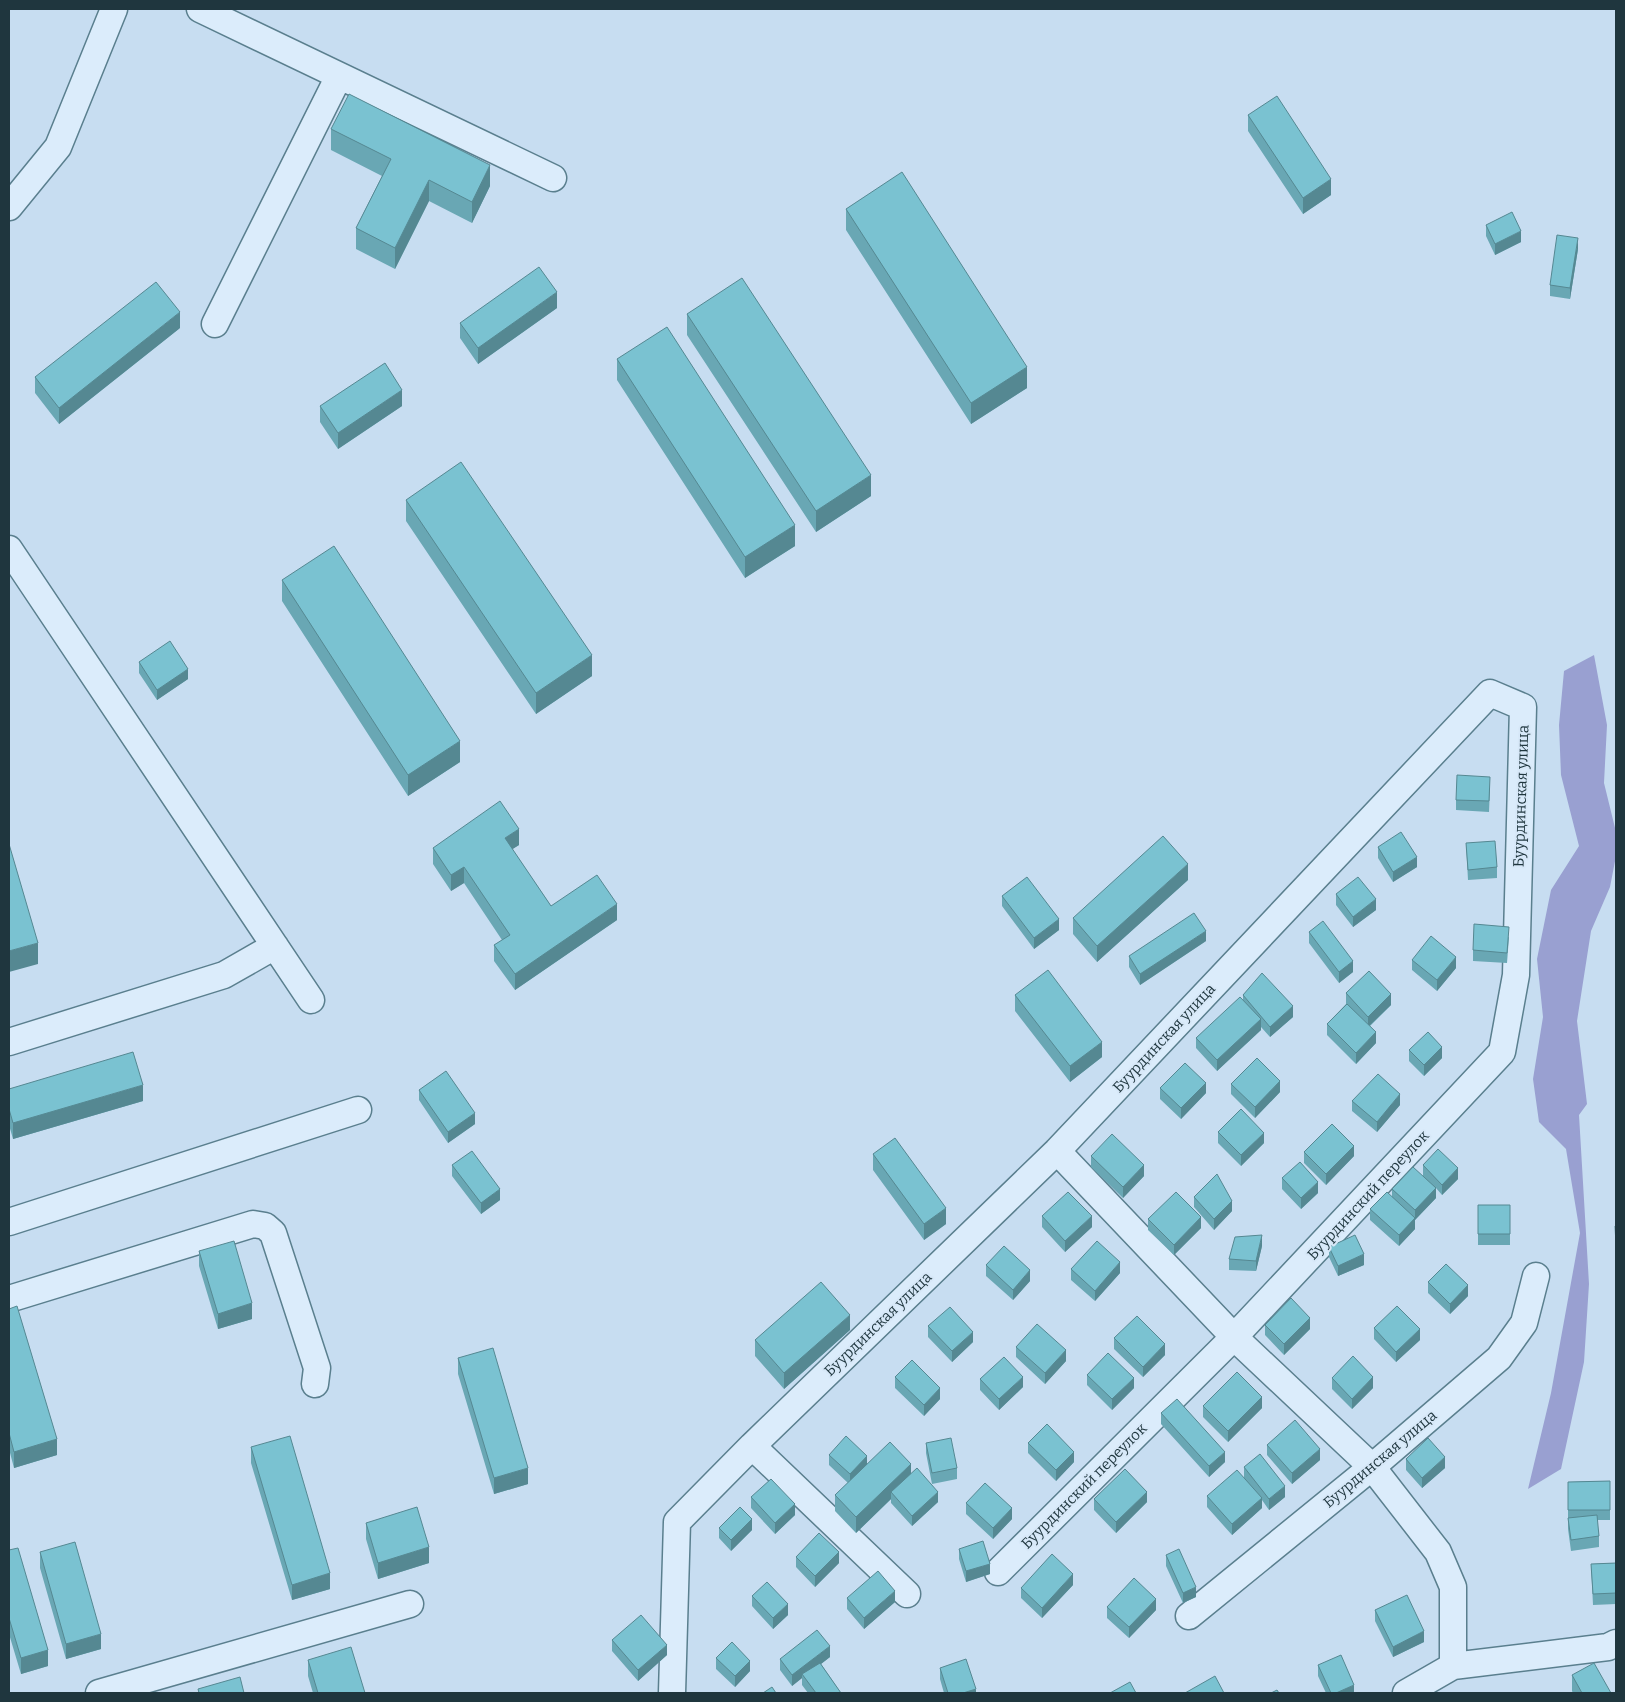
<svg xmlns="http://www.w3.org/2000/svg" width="1625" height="1702" font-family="Bitter,serif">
<rect width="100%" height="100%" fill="#c7ddf1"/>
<path fill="#99a0d1" d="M1594 655 1607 725 1604 783 1616 832V856L1610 887 1591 931 1577 1021 1587 1104 1579 1115 1589 1284 1584 1362 1561 1469 1528 1489 1551 1393 1580 1233 1566 1149 1539 1122 1533 1079 1543 1017 1537 959 1551 890 1579 846 1561 775 1559 725 1564 671Z"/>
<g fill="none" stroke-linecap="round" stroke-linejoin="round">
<defs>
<path id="minor" d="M200 9 553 178
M9 207 58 147 114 9
M215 324 339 76
M9 549 311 1000
M9 1042 224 975 275 946
M1057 1151 1234 1337 1372 1467 1438 1552 1453 1587V1666
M9 1222 358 1110
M9 1299 253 1224 265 1226 273 1233 317 1368 315 1384
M752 1446 907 1594
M1189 1616 1372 1467 1499 1358 1524 1323 1536 1276
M99 1693 410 1604
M672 1693 677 1522 752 1446 1057 1151 1490 693 1523 707 1516 975 1502 1052 1234 1337 998 1572
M1406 1693 1453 1666 1608 1647 1616 1643"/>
</defs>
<use href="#minor" stroke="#5a7f8e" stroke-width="29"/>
<use href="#minor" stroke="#dbecfb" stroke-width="26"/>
</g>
<path fill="#69a7b4" d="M1248 115 1331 195 1303 214 1248 131Z
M331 129 490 186 472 223 429 201 395 269 356 249V228L382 176 331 150Z
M846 209 1027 388 971 424 846 230Z
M1486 225 1521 242 1495 255 1486 236Z
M1578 249 1570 299 1550 296V285Z
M557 308 478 364 460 338V323Z
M687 314 871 496 816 532 687 335Z
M180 328 59 424 35 393V377Z
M617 359 795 546 745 578 617 380Z
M320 406H402L338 449 320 422Z
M406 500 592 676 536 714 406 521Z
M282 580 460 762 408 796 282 601Z
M139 662 188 679 157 700 139 673Z
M1490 788 1489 812 1456 810V800Z
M1466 843 1497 867V878L1468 880Z
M519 845 512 849 551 906 617 920 515 990 494 961V945L502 940 464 883 451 891 433 864V848Z
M1378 847 1417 867 1393 882 1378 858Z
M1188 880 1097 962 1073 934V918Z
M1336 894 1376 910 1353 927 1336 905Z
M1002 896 1059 930 1034 949 1002 906Z
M1309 932 1353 972 1339 983 1309 943Z
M1509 937 1507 963 1473 961V950Z
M1206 941 1140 985 1129 967V956Z
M1412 960 1456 968 1437 991 1412 970Z
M1346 993 1391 1005 1370 1026 1376 1043 1356 1064 1327 1035V1024L1346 1004Z
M1015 995 1102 1057 1070 1082 1015 1011Z
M1243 995 1293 1017 1270 1037 1261 1027V1030L1217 1071 1196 1048V1038L1243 1000Z
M1409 1050 1442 1058 1424 1076 1409 1061Z
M1231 1084 1280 1092 1255 1118 1231 1094Z
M1160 1088 1206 1093 1181 1119 1160 1099Z
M9 1089 143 1101 13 1139 9 1125Z
M419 1090 475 1124 448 1143 419 1100Z
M1352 1101 1400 1105 1377 1132 1352 1111Z
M1218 1132 1264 1143 1241 1166 1218 1143Z
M1304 1152 1354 1156 1326 1185 1304 1163Z
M873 1154 946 1224 924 1240 873 1170Z
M1091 1156 1144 1176 1123 1198 1091 1167Z
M452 1165 500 1200 481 1214 452 1176Z
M1423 1165 1458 1179 1442 1195 1436 1188V1198L1415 1220V1229L1399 1246 1370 1220V1209L1392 1197V1189L1423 1176Z
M1282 1178 1318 1193 1301 1209 1282 1189Z
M1194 1197 1232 1211 1214 1230 1194 1207Z
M1478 1205H1510V1245H1478Z
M1042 1216 1092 1227 1065 1252 1042 1227Z
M1148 1219 1201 1228 1174 1255 1148 1230Z
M1615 1226H1616V1256L1615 1237Z
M1262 1246 1256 1271 1229 1270V1259Z
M1329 1247 1364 1265 1338 1276 1329 1257Z
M199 1251 252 1319 218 1329 199 1266Z
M986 1265 1030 1281 1013 1300 986 1276Z
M1071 1269 1120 1273 1095 1301 1071 1280Z
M1428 1282 1468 1296 1450 1314 1428 1293Z
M9 1309 57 1455 14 1468 9 1449Z
M1265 1325 1310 1329 1284 1355 1265 1335Z
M928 1326 973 1342 952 1362 928 1337Z
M1374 1328 1420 1340 1396 1362 1374 1339Z
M850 1330 784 1389 755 1356V1340Z
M1114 1338 1165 1355 1143 1377 1114 1349Z
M1016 1347 1066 1361 1045 1384 1016 1357Z
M458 1358 528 1484 494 1494 458 1374Z
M1087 1375 1134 1388 1112 1410 1087 1385Z
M895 1377 940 1399 924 1416 895 1388Z
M1332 1378 1373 1388 1352 1409 1332 1389Z
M980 1379 1023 1387 999 1410 980 1390Z
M1203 1406 1262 1408 1228 1442 1203 1417Z
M1161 1413 1225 1462 1209 1477 1161 1424Z
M926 1443 957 1468V1479L932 1484 926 1453Z
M1028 1443 1074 1462 1056 1481 1028 1453Z
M1267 1445 1320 1460 1292 1484 1267 1455Z
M251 1447 330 1589 292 1600 251 1463Z
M829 1455 911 1474 938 1502 912 1526 891 1503V1499L856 1533 835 1511V1495L848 1483 829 1465Z
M1406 1459 1445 1468 1422 1488 1406 1470Z
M1244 1467 1285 1497 1269 1510 1262 1500V1508L1232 1535 1207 1507V1496L1244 1478Z
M1610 1481V1520H1597L1599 1536V1547L1571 1551 1568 1529V1482Z
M751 1497 795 1515 775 1534 751 1508Z
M1094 1499 1147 1502 1116 1533 1094 1510Z
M966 1503 1012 1519 993 1539 966 1514Z
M366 1523 429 1563 378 1579 366 1539Z
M719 1528 752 1530 731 1551 719 1538Z
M959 1549 990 1574 966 1582 959 1559Z
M9 1550 48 1666 21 1674 9 1634Z
M40 1552 101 1649 66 1659 40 1568Z
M1166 1555 1196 1597 1183 1603 1166 1566Z
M796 1557 839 1563 815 1587 796 1567Z
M1616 1563V1604L1593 1605 1591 1564Z
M1073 1585 1042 1618 1021 1598V1588Z
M752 1596 788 1615 773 1629 752 1606Z
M847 1598 895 1602 864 1629 847 1609Z
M1107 1607 1156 1610 1129 1638 1107 1618Z
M1375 1610 1424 1642 1393 1657 1375 1621Z
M612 1640 667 1655 638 1681 612 1651Z
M830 1657 821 1664 841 1693H808L802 1685V1678L792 1686 780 1670V1659Z
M716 1658 750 1671 735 1687 716 1669Z
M308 1660 365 1693H313L308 1676Z
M1318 1665 1354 1693H1326L1318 1676Z
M940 1668 976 1693H944L940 1679Z
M1572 1675 1611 1693H1573L1572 1691Z"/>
<path fill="#558892" d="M490 165V186L472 223V202Z
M1331 179V195L1303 214V198Z
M429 180V201L395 269V248Z
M1521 231V242L1495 255V244Z
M1578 238V249L1570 299V288Z
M557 292V308L478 364V348Z
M180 312V328L59 424V408Z
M1027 367V388L971 424V403Z
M402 390V406L338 449V433Z
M871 475V496L816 532V511Z
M795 525V546L745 578V557Z
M592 655V676L536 714V693Z
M188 669V679L157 700V690Z
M460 741V762L408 796V775Z
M519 829V845L505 854V838Z
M1417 857V867L1393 882V872Z
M1188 864V880L1097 962V946Z
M464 867V883L451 891V875Z
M1376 899V910L1353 927V917Z
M617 904V920L515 990V974Z
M1059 919V930L1034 949V938Z
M1206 931V941L1140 985V974Z
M38 943V964L9 972V951Z
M1456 957V968L1437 991V980Z
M1353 961V972L1339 983V972Z
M1391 994V1005L1368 1027V1017Z
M1293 1006V1017L1270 1037V1027Z
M1261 1019V1030L1217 1071V1060Z
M1376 1032V1043L1356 1064V1053Z
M1102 1042V1057L1070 1082V1066Z
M1442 1047V1058L1424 1076V1065Z
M1280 1081V1092L1255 1118V1107Z
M1206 1083V1093L1181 1119V1108Z
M143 1085V1101L13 1139V1123Z
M1400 1094V1105L1377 1132V1122Z
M475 1113V1124L448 1143V1132Z
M1264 1133V1143L1241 1166V1155Z
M1354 1146V1156L1326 1185V1174Z
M1144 1165V1176L1123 1198V1187Z
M1458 1168V1179L1442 1195V1185Z
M1318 1182V1193L1301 1209V1198Z
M1436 1188V1198L1415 1220V1210Z
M500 1189V1200L481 1214V1203Z
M1232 1201V1211L1214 1230V1219Z
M946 1208V1224L924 1240V1224Z
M1092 1216V1227L1065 1252V1241Z
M1201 1217V1228L1174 1255V1245Z
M1415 1218V1229L1399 1246V1235Z
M1262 1235V1246L1256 1271V1261Z
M1364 1254V1265L1338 1276V1266Z
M1120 1262V1273L1095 1301V1291Z
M1030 1270V1281L1013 1300V1290Z
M1468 1285V1296L1450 1314V1304Z
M252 1303V1319L218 1329V1314Z
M850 1315V1330L784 1389V1373Z
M1310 1318V1329L1284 1355V1344Z
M1420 1329V1340L1396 1362V1352Z
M973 1332V1342L952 1362V1351Z
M1165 1344V1355L1143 1377V1367Z
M1066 1350V1361L1045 1384V1373Z
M1023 1377V1387L999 1410V1399Z
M1373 1377V1388L1352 1409V1399Z
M1134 1378V1388L1112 1410V1399Z
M940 1388V1399L924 1416V1405Z
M1262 1397V1408L1228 1442V1431Z
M57 1439V1455L14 1468V1452Z
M1320 1449V1460L1292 1484V1473Z
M1074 1452V1462L1056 1481V1470Z
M1225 1452V1462L1209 1477V1466Z
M867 1456V1466L850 1485V1474Z
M1445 1457V1468L1422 1488V1478Z
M911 1464V1480L891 1492V1499L856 1533V1517Z
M528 1468V1484L494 1494V1478Z
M1285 1486V1497L1269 1510V1499Z
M938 1492V1502L912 1526V1516Z
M1147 1492V1502L1116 1533V1522Z
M1262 1498V1508L1232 1535V1524Z
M795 1504V1515L775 1534V1523Z
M1012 1508V1519L993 1539V1528Z
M752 1519V1530L731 1551V1540Z
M429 1547V1563L378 1579V1563Z
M839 1552V1563L815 1587V1576Z
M990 1564V1574L966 1582V1571Z
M330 1573V1589L292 1600V1585Z
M1073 1574V1585L1042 1618V1608Z
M1196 1587V1597L1183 1603V1593Z
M895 1591V1602L864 1629V1618Z
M1156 1599V1610L1129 1638V1627Z
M788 1604V1615L773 1629V1618Z
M1424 1631V1642L1393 1657V1647Z
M101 1634V1649L66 1659V1644Z
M667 1645V1655L638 1681V1670Z
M830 1646V1657L804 1677 802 1674V1678L792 1686V1675Z
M48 1650V1666L21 1674V1658Z
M750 1661V1671L735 1687V1676Z
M1354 1685V1693H1336Z
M976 1689V1693H963Z"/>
<path fill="#7ac2d1" stroke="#558892" d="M349 94 490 165 472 202 429 180 395 248 356 228 391 159 331 129Z
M1277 96 1331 179 1303 198 1248 115Z
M902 172 1027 367 971 403 846 209Z
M1512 212 1521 231 1495 244 1486 225Z
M1557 235 1578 238 1570 288 1550 285Z
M539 267 557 292 478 348 460 323Z
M742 278 871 475 816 511 687 314Z
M156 282 180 312 59 408 35 377Z
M667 327 795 525 745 557 617 359Z
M385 363 402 390 338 433 320 406Z
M461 462 592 655 536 693 406 500Z
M334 546 460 741 408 775 282 580Z
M170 641 188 669 157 690 139 662Z
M1457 775 1490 777 1489 801 1456 800Z
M500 801 519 829 505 838 551 906 597 875 617 904 515 974 494 945 510 935 464 867 451 875 433 848Z
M1401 832 1417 857 1393 872 1378 847Z
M1163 836 1188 864 1097 946 1073 918Z
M1495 841 1497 867 1468 870 1466 843Z
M9 844 38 943 9 951Z
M1027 877 1059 919 1034 938 1002 896Z
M1358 877 1376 899 1353 917 1336 894Z
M1194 913 1206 931 1140 974 1129 956Z
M1323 921 1353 961 1339 972 1309 932Z
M1474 924 1509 927 1507 953 1473 950Z
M1431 936 1456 957 1437 980 1412 960Z
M1048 970 1102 1042 1070 1066 1015 995Z
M1369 971 1391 994 1368 1017 1346 993Z
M1262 973 1293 1006 1270 1027 1243 995Z
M1240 997 1261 1019 1217 1060 1196 1038Z
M1347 1004 1376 1032 1356 1053 1327 1024Z
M1428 1032 1442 1047 1424 1065 1409 1050Z
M133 1052 143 1085 13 1123 9 1109V1089Z
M1257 1058 1280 1081 1255 1107 1231 1084Z
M1185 1063 1206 1083 1181 1108 1160 1088Z
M446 1071 475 1113 448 1132 419 1090Z
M1378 1074 1400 1094 1377 1122 1352 1101Z
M1241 1109 1264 1133 1241 1155 1218 1132Z
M1332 1124 1354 1146 1326 1174 1304 1152Z
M1112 1134 1144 1165 1123 1187 1091 1156Z
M895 1138 946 1208 924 1224 873 1154Z
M1438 1149 1458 1168 1442 1185 1423 1165Z
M472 1151 500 1189 481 1203 452 1165Z
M1300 1162 1318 1182 1301 1198 1282 1178Z
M1413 1167 1436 1188 1415 1210 1392 1189Z
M1217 1174 1232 1201 1214 1219 1194 1197Z
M1068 1192 1092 1216 1065 1241 1042 1216Z
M1176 1192 1201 1217 1174 1245 1148 1219Z
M1387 1192 1415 1218 1399 1235 1370 1209Z
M1478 1205H1510V1234H1478Z
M1615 1226H1616V1245Z
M1262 1235 1256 1261 1229 1259 1235 1237Z
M1355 1235 1364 1254 1338 1266 1329 1247Z
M234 1241 252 1303 218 1314 199 1251Z
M1097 1241 1120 1262 1095 1291 1071 1269Z
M1004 1246 1030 1270 1013 1290 986 1265Z
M1446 1264 1468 1285 1450 1304 1428 1282Z
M821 1282 850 1315 784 1373 755 1340Z
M1291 1298 1310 1318 1284 1344 1265 1325Z
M17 1306 57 1439 14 1452 9 1433V1309Z
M1397 1306 1420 1329 1396 1352 1374 1328Z
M950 1307 973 1332 952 1351 928 1326Z
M1137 1316 1165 1344 1143 1367 1114 1338Z
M1037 1324 1066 1350 1045 1373 1016 1347Z
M493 1348 528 1468 494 1478 458 1358Z
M1108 1353 1134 1378 1112 1399 1087 1375Z
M1353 1356 1373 1377 1352 1399 1332 1378Z
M1004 1357 1023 1377 999 1399 980 1379Z
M912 1360 940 1388 924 1405 895 1377Z
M1237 1372 1262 1397 1228 1431 1203 1406Z
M1177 1399 1225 1452 1209 1466 1161 1413Z
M1295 1420 1320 1449 1292 1473 1267 1445Z
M1047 1424 1074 1452 1056 1470 1028 1443Z
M290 1436 330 1573 292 1585 251 1447Z
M846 1436 867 1456 850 1474 829 1455Z
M951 1438 957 1468 932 1473 926 1443Z
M1428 1438 1445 1457 1422 1478 1406 1459Z
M890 1442 911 1464 856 1517 835 1495Z
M1260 1454 1285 1486 1269 1499 1244 1467Z
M917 1468 938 1492 912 1516 891 1492Z
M1125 1469 1147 1492 1116 1522 1094 1499Z
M1237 1470 1262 1498 1232 1524 1207 1496Z
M771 1479 795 1504 775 1523 751 1497Z
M1610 1481V1510H1568V1482Z
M985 1483 1012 1508 993 1528 966 1503Z
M417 1507 429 1547 378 1563 366 1523Z
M740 1507 752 1519 731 1540 719 1528Z
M1597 1515 1599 1536 1571 1540 1568 1518Z
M819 1533 839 1552 815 1576 796 1557Z
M983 1541 990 1564 966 1571 959 1549Z
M75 1542 101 1634 66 1644 40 1552Z
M18 1548 48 1650 21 1658 9 1618V1550Z
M1179 1549 1196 1587 1183 1593 1166 1555Z
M1052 1554 1073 1574 1042 1608 1021 1588Z
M1616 1563V1593L1593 1594 1591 1564Z
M878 1571 895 1591 864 1618 847 1598Z
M1134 1578 1156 1599 1129 1627 1107 1607Z
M767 1582 788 1604 773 1618 752 1596Z
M1407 1595 1424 1631 1393 1647 1375 1610Z
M641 1615 667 1645 638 1670 612 1640Z
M817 1630 830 1646 792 1675 780 1659Z
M732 1642 750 1661 735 1676 716 1658Z
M351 1647 365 1693H318L308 1660Z
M1341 1655 1354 1685 1336 1693H1331L1318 1665Z
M966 1659 976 1689 963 1693H948L940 1668Z
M820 1663 841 1693H816L802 1674Z
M1594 1663 1611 1693H1582L1572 1675Z
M1215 1676 1224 1693H1185Z
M240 1677 244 1693H199L198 1689Z
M1130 1682 1136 1693H1110Z
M772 1687 776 1693H763Z
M1277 1690 1279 1693H1271Z"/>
<g text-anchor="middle" stroke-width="4" stroke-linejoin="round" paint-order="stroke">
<g font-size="15" fill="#1f363e" stroke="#d7e8f8">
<text transform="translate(1521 796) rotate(-88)" y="5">Буурдинская улица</text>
<text transform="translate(1164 1038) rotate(-47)" y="5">Буурдинская улица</text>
<text transform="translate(1368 1195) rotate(-47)" y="5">Буурдинский переулок</text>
<text transform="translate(878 1324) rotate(-44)" y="5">Буурдинская улица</text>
<text transform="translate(1380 1459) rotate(-40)" y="5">Буурдинская улица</text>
<text transform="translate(1084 1486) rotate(-45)" y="5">Буурдинский переулок</text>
</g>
</g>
<rect width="1625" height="1702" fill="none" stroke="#1f363e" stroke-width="20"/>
</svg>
